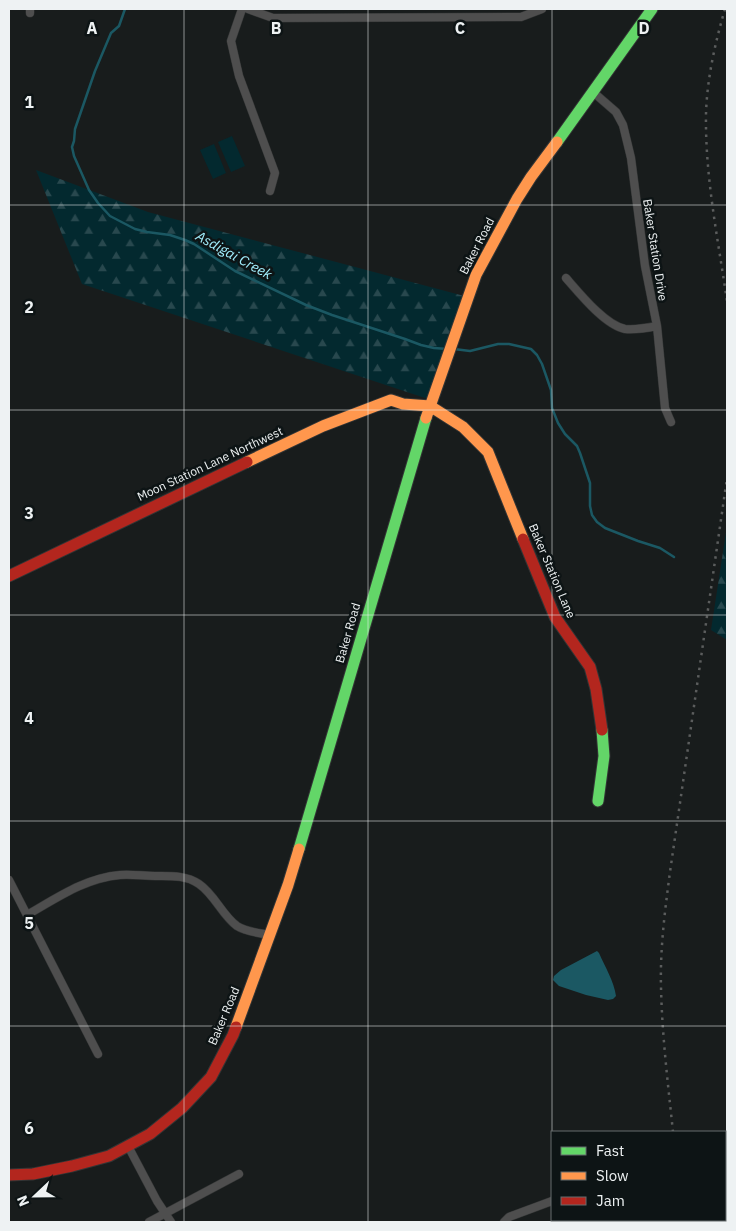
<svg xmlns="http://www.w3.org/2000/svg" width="736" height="1231" font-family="'IBM Plex Sans',sans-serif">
<defs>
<pattern id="forest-firs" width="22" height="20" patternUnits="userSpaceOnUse" patternTransform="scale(1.25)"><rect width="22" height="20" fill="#03292f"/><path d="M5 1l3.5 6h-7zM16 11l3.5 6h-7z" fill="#28484e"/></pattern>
</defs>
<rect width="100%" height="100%" fill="#181c1c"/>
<path fill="url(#forest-firs)" d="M36 170 148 212 468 297 431 400 82 284Z
M727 526V640L711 630Z"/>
<path fill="#03292f" d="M232 136 245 166 231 172 218 142Z
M214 144 226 173 213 179 200 150Z"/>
<path fill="#1b5863" d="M597 951 599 953C605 967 614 981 616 996L613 999 608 1000 586 995 559 986 553 980 554 976 561 970Z"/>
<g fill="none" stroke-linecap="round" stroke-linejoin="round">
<path stroke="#1b5863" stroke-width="2.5" d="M125 9 119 26 111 33 95 71 75 129 74 141 72 147 74 156 89 190 98 203 110 216 135 229 147 232 170 235 185 240 194 244 235 271 306 305 332 315 405 339 421 345 434 348 448 349
M454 349 470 351 498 344H509L531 349 537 355 542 364 551 390 552 408 558 423 565 434 577 446 580 453 590 483V506L592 515 597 522 605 528 638 541 660 548 674 557"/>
<defs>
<path id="street" d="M242 9 231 41 239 76 275 173 270 191
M248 9 273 18 521 17 542 9
M30 13V9
M593 92 616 112 623 125 631 158 645 266 657 326 665 408 671 422
M566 278C580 294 605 325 625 329 636 330 647 328 657 326
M9 880 98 1054
M27 915C57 898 85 878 120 875 132 874 143 876 155 876 170 876 186 875 199 884 215 895 222 915 237 926 246 932 260 933 270 935
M128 1146 157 1201 171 1222
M607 1220 608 1222
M149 1222 239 1174
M504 1222 509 1217 552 1201"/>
<path id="fast" d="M557 142 652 9
M598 801 604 756 602 730
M299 849 426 418"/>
<path id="slow" d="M426 418 476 275 517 199 531 177 557 142
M247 462 323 426 391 400 403 404 430 406 463 427 488 452 523 539
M236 1027 288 885 299 849"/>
<path id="jam" d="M523 539 555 617 590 667 596 689 602 730
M9 576 247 462
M9 1175 33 1174 72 1166 109 1156 150 1134 182 1108 211 1077 233 1035 236 1027"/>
</defs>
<use href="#street" stroke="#333535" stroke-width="9"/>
<use href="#fast" stroke="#333535" stroke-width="13"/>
<use href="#slow" stroke="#333535" stroke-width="13"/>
<use href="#jam" stroke="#333535" stroke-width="13"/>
<use href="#street" stroke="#4e4e4e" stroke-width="8"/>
<use href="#fast" stroke="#63d668" stroke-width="11"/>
<use href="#slow" stroke="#ff974d" stroke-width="11"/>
<use href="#jam" stroke="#b3261e" stroke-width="11"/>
<path stroke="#5b5d5d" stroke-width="2.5" stroke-dasharray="2.5 5" stroke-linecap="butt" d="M725 9C715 43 707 79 706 114 705 177 718 239 727 301
M673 1132C668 1084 662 1035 661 987 660 948 665 910 670 872L727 478
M681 1220V1222"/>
</g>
<path fill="none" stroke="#eef2f3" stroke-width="1" stroke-opacity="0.55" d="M184 9V1222M368 9V1222M552 9V1222M9 205H727M9 410H727M9 615H727M9 821H727M9 1026H727"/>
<g text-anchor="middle" stroke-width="5" stroke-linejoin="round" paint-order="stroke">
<g font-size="12" fill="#eef2f3" stroke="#0d1415">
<text transform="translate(477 246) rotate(-63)" y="4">Baker Road</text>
<text transform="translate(655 250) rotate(81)" y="4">Baker Station Drive</text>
<text transform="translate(210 464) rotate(-25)" y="4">Moon Station Lane Northwest</text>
<text transform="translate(552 571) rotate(67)" y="4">Baker Station Lane</text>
<text transform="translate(348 633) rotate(-74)" y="4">Baker Road</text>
<text transform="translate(224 1016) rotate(-67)" y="4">Baker Road</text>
</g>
<g font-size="14" font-style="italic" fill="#a1edfc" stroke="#0d1415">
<text transform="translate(234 255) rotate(29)" y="5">Asdigai Creek</text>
</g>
</g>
<g font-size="16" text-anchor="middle" font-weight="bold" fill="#eef2f3" stroke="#0d1415" stroke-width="5" stroke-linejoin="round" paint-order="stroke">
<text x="92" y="34">A</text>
<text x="276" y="34">B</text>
<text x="460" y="34">C</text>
<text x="644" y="34">D</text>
<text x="29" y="108">1</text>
<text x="29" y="313">2</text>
<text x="29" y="519">3</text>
<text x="29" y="724">4</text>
<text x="29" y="929">5</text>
<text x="29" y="1134">6</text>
</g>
<rect width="736" height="1231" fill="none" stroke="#eef2f3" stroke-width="20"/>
<rect x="551" y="1131" width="175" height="90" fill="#0d1415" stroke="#676d6e"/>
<rect x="561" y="1147" width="25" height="8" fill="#63d668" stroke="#676d6e"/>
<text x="596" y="1156" font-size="15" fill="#eef2f3">Fast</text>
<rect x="561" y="1172" width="25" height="8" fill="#ff974d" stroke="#676d6e"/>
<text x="596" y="1181" font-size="15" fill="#eef2f3">Slow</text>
<rect x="561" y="1197" width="25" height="8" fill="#b3261e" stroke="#676d6e"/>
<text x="596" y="1206" font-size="15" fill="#eef2f3">Jam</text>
<g transform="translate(35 1196) rotate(248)" stroke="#0d1415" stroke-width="4" paint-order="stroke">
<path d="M0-4L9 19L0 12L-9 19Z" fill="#eef2f3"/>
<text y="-8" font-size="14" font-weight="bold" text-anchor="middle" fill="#eef2f3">N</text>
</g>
</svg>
